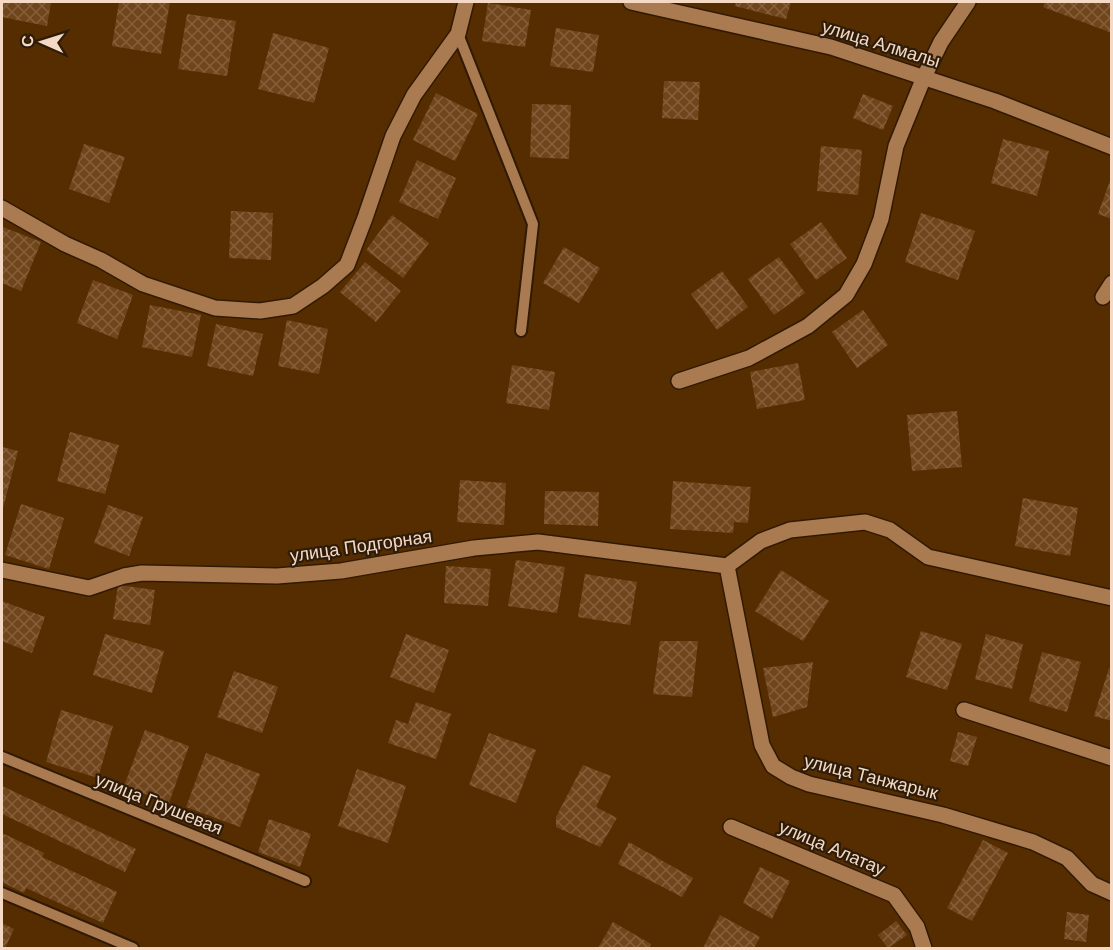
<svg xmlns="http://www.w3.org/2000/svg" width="1113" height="950" font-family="'DM Sans',sans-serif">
<defs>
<pattern id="building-cross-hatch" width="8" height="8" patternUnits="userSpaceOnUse" patternTransform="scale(1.5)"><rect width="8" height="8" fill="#70451b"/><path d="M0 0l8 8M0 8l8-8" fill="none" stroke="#855f3b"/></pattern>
</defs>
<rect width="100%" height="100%" fill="#562d00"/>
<path fill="url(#building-cross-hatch)" d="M2 2H51L47 26 2 17Z
M119 2H170L161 54 112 46Z
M736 2H791L786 19 735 6Z
M1045 2H1112V33L1043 7Z
M488 3 531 10 525 47 482 41Z
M187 14 236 21 227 76 178 69Z
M556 28 599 35 593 72 550 66Z
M273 33 329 48 314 103 258 89Z
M664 81 700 82 698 120 662 118Z
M436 93 478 114 455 161 413 140Z
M863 94 893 106 883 130 853 118Z
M532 104 571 105 569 159 530 157Z
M1003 139 1049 151 1037 196 991 183Z
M84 144 125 157 109 203 69 189Z
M821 146 862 150 858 195 817 191Z
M417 160 456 178 438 219 399 202Z
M1111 178H1112V219L1098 214Z
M231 211 273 213 271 260 229 258Z
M921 213 975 231 958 280 905 262Z
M392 215 429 243 403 278 366 250Z
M821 222 847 258 816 280 790 244Z
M3 227 41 242 21 291 2 283Z
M564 247 600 268 579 303 543 283Z
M779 257 805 293 774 315 748 279Z
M365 262 401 291 376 322 340 292Z
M722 271 748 307 717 330 691 294Z
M93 280 133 295 117 339 77 323Z
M150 305 201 315 192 357 142 347Z
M863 310 888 345 857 368 832 332Z
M287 320 328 329 319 374 278 366Z
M216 324 263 334 253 376 207 366Z
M798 363 805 400 757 409 750 372Z
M512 365 555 372 549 410 506 403Z
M957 411 962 467 912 471 907 415Z
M70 432 119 445 105 494 57 481Z
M2 447 18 451 2 512Z
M460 480 506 483 504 525 457 522Z
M673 481 751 487 748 523 734 522 733 533 670 529Z
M545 491 599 492 598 526 544 524Z
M1023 498 1078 508 1070 556 1015 546Z
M21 504 64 518 49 569 5 555Z
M108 505 143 517 129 556 94 543Z
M516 560 565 567 557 613 508 606Z
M446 566 491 569 488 606 444 603Z
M781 570 829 601 803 641 755 611Z
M585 574 637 582 630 625 578 617Z
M118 585 155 590 150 625 113 619Z
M2 601 45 617 32 653 2 641Z
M921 631 962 644 947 690 906 677Z
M105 634 164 651 152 693 93 675Z
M406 634 449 650 434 693 390 677Z
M986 634 1023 644 1012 689 975 679Z
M660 641H698L692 697 653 694Z
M1042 652 1081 662 1067 712 1029 701Z
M813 662 807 707 773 717 763 668Z
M1109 668 1112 669V721L1094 716Z
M234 671 278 687 262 733 217 717Z
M416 702 451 714 436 759 388 743 396 720 408 724Z
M61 710 113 726 98 778 46 762Z
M145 730 189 746 169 803 124 786Z
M958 732 977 737 968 766 950 761Z
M489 733 536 750 516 803 469 785Z
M206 753 260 774 240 827 186 807Z
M583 765 611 776 596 807 617 818 600 847 556 827V817Z
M357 769 406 786 388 843 338 826Z
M2 786 136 849 125 872 2 814Z
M269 819 311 834 300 867 258 852Z
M2 833 44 853 42 857 117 892 103 923 26 888 24 893 2 882Z
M983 840 1008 853 972 921 947 908Z
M629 842 693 878 682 897 618 864Z
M760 867 790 881 772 919 743 903Z
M1067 912 1089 915 1086 942 1064 939Z
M720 915 760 937 754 948H703Z
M896 921 907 935 888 948 878 935Z
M613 922 651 944 649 948H598Z
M2 923 14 929 5 948H2Z"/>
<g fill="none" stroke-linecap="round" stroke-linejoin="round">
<defs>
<path id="service" d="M458 34 533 224 521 331
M2 757 305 881
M2 893 133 948"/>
<path id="minor" d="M631 2 831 47 995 101 1112 147
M2 208 65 244 101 260 143 284 215 308 260 311 293 306 323 286 347 265 365 218 393 136 414 95 458 34 466 2
M1103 297 1112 283
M679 381 749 358 808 326 846 295 864 264 881 219 896 146 924 77 941 42 968 2
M727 566 762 745 773 766 791 777 809 784 943 815 1033 842 1067 858 1092 884 1112 893
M727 566 761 541 790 530 865 522 890 530 928 557 1112 598
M2 570 89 588 124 576 142 573 277 576 341 571 474 548 538 542 727 566
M964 710 1112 758
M731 827 894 895 917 927 924 948"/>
</defs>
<use href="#service" stroke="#311a05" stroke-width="14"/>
<use href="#minor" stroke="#311a05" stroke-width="18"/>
<use href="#service" stroke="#aa7b51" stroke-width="10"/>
<use href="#minor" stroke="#aa7b51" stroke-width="15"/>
</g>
<g text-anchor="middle" stroke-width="4.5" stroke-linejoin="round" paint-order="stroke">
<g font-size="18" fill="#f4dac5" stroke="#2e1c0a">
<text transform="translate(881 44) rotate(17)" y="6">улица Алмалы</text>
<text transform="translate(361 546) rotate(-8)" y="6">улица Подгорная</text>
<text transform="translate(871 777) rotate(14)" y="6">улица Танжарык</text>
<text transform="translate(159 804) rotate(22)" y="6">улица Грушевая</text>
<text transform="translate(832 848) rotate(23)" y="6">улица Алатау</text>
</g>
</g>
<rect width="1113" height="950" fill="none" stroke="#f4dac5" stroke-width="6"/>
<g transform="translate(42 42) rotate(273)" stroke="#2e1c0a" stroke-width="4.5" paint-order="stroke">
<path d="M0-4.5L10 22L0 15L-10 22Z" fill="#f4dac5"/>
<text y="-9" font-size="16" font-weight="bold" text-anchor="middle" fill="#f4dac5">С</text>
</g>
</svg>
